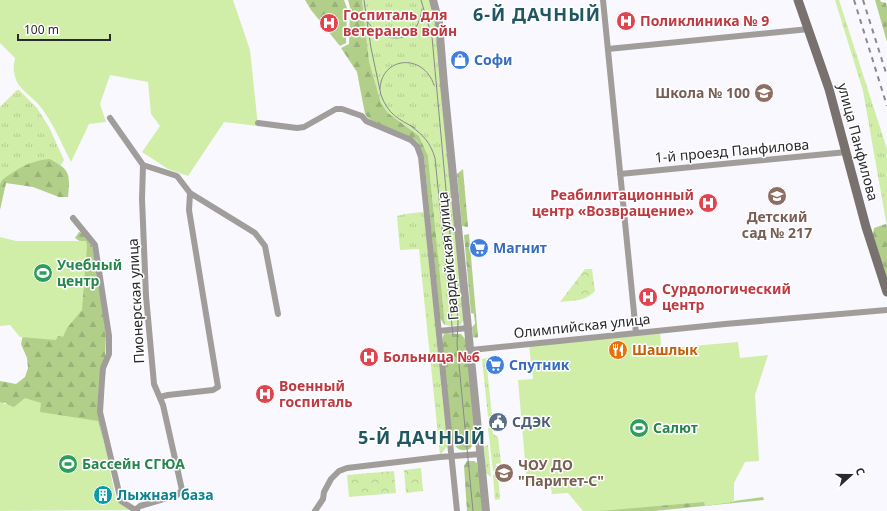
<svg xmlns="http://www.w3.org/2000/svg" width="887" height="511" font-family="'Noto Sans',sans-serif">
<defs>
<pattern id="grass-tufts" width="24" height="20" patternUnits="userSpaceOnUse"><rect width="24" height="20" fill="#d1eea8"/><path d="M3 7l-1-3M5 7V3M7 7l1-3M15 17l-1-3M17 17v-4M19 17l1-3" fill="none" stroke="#b4cc91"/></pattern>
<pattern id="forest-firs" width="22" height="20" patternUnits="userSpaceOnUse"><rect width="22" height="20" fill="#b1cf89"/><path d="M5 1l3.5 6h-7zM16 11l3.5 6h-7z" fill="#98b277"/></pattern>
<pattern id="park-crowns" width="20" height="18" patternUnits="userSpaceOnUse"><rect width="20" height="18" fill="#d1eea8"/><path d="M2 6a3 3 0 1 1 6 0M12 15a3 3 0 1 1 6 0" fill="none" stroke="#b4cc91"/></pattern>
</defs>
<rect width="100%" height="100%" fill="#f8f8fe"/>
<path fill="url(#grass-tufts)" d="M362 0H429L435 22 464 320 460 325 450 326 445 325 428 156 419 136 388 113 381 103 369 61Z
M835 0H839L887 149V227L863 91Z
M17 90H19L37 108 49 127 64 160 61 165 50 159 2 180 0 184V107Z
M422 212 424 213 447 443V447L440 455 419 249 400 250 397 216 405 214Z
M486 358 492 416 488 417 482 359Z
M488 428H492L493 434 498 437 501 463 496 464 497 471H493Z
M488 445 491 477 486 473 484 447Z
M498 474 500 499 495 500 493 475Z"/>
<path fill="url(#forest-firs)" d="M305 0H344L347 8 346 43 340 46 311 10Z
M348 0H362L369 61 381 103 388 113 419 136 428 156 445 325 443 323 440 318 424 157 418 142 413 138 386 129 368 118 365 114 357 72 341 48 349 44 350 7Z
M875 0H880L881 2 886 3 887 8V42Z
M50 159C71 170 70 175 68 197H59L33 187 6 183 0 210V184L2 180C17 169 31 160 50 159Z
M463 169 468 227 462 226 457 174Z
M886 224 887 227V277L873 235 874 228Z
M79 232 83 233 92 246 101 292 106 337 105 359 99 379 98 413 109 472 0 511 14 412 5 402 0 405V381L16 384 25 377 28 368 27 358 21 344 25 326 81 242 75 238Z
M469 234 478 337 476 338 473 337 472 327 475 324 474 314 471 313 464 235Z
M445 333 461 334 466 340 476 440 470 449C460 452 456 449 452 440L442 342 443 336Z
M467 461H474L477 463 484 511H467L464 466Z
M732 483 734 501 763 497 764 500 654 511H582Z"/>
<path fill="url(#park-crowns)" d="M585 269H592L595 291C585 302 573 300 560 302Z
M421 468 423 491 406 493 404 470Z
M394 471 396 493 349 497 347 475Z"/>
<path fill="#d1eea8" d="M0 0H233L250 50 258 126 224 122 188 176 168 169 142 152 160 126 151 114 148 82 110 75 100 104 106 122 89 124 71 162C61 143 53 122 39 105 32 97 22 91 17 82 13 73 13 67 15 58L0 43Z
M0 237 16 241H86L87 246 82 310 67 328 63 337 58 336 56 340 20 337 10 325 0 326Z
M660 333 662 356 681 354V347L738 342 740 358 768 355 755 395 759 461 745 462 734 483V502L705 506 704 502 600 511H583L568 493 552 494 550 483 527 484 518 380 533 379 529 346Z
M25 398 41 403 40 412 98 421 106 450 115 495 121 504 131 510 0 511V402L14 407Z"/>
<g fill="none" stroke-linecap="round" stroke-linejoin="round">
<path stroke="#a19d9b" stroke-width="6" d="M603 0 636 333
M608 49 809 29
M110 118 143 165 142 199 146 296 154 384 163 405 182 490 177 495 140 506 135 510
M258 123 297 128 304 127 336 109H342L362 116 366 121 411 140 417 146 421 157 457 511
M143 165 177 176 190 193 255 233 265 246 278 314
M620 174 847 152
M73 218 95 245 109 336V354L103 368 102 380 100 412 121 501 137 511
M439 331 468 328
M471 350 725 324 887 310
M160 397 168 395 213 390 218 387 189 210 190 193
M315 511 323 499 324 492 331 479 339 471 347 468 440 457 481 454"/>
<path stroke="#a19d9b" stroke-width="8" d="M433 0 439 23 444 85 486 511"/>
<path stroke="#78716e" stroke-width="9" d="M798 0 829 89 866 227 887 292"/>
<path stroke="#89898e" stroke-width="1" d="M364 0 371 48 381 95C388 114 398 119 415 128
M421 0 432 37 458 321 457 344 473 511
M367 21C378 38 403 46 416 27 420 21 421 15 422 9
M380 89C381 57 423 52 434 85
M411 126C424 136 430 142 435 158L453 336"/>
<path stroke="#89898e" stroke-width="2" stroke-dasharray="5 5" stroke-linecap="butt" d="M854 0 887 106
M863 0 887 76"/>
</g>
<defs>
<symbol id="hospital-disc" viewBox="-11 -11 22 22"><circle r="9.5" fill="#e0444e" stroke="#fff"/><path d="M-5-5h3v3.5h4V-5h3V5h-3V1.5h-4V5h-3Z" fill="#fff"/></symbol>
<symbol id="shop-disc" viewBox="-11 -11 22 22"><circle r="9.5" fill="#3f7fe0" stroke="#fff"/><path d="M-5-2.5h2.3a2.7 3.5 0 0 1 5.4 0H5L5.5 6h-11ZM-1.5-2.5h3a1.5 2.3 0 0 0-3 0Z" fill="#fff"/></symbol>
<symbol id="school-disc" viewBox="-11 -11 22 22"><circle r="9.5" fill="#8d6e63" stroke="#fff"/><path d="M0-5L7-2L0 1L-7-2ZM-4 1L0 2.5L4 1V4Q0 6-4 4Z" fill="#fff"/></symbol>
<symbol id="supermarket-disc" viewBox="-11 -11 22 22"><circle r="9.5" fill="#3f7fe0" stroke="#fff"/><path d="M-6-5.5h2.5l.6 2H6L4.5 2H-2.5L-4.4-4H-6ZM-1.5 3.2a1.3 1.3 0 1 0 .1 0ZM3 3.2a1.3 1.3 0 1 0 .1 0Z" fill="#fff"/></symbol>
<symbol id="stadium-disc" viewBox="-11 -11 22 22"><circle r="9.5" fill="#2e9e5b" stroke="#fff"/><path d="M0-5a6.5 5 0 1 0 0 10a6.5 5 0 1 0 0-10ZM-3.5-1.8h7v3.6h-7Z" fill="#fff"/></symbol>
<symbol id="restaurant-disc" viewBox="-11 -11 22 22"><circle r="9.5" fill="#e8710a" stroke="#fff"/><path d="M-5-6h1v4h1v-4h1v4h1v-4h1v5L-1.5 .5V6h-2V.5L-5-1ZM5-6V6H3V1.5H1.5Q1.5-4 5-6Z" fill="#fff"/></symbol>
<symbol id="civic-disc" viewBox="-11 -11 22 22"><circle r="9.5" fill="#5c6f8a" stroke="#fff"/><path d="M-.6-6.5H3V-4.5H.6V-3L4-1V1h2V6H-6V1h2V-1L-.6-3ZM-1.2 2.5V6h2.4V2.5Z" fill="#fff"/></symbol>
<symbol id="building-disc" viewBox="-11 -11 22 22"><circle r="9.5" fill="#0f9aa8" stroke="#fff"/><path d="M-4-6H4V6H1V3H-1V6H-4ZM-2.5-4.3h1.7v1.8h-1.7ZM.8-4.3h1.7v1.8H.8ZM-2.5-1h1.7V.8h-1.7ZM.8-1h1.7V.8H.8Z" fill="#fff"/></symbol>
</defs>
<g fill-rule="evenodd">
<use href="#hospital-disc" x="615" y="10" width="22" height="22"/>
<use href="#hospital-disc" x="318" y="12" width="22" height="22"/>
<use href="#shop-disc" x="449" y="49" width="22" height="22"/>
<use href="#school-disc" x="753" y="82" width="22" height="22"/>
<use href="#school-disc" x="766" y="185" width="22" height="22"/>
<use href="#hospital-disc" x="697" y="192" width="22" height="22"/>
<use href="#supermarket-disc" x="468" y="237" width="22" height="22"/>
<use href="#stadium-disc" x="32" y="262" width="22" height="22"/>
<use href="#hospital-disc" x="637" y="286" width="22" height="22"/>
<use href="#restaurant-disc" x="607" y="339" width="22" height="22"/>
<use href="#hospital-disc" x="358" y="346" width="22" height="22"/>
<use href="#supermarket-disc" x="484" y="354" width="22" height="22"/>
<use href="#hospital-disc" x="254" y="383" width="22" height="22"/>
<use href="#civic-disc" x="487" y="411" width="22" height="22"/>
<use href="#stadium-disc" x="628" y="417" width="22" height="22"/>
<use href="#stadium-disc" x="57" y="453" width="22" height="22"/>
<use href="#school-disc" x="493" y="462" width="22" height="22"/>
<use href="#building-disc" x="92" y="484" width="22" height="22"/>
</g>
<g text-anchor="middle" stroke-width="3" stroke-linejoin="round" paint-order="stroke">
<g font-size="14" font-weight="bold" fill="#be3a42" stroke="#fff" text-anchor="start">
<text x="343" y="20">Госпиталь для<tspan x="343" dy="16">ветеранов войн</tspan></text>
<text x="640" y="26">Поликлиника № 9</text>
<text x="694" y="200" text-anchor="end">Реабилитационный<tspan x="694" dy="16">центр «Возвращение»</tspan></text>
<text x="662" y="294">Сурдологический<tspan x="662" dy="16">центр</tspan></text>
<text x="383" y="362">Больница №6</text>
<text x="279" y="391">Военный<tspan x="279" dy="16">госпиталь</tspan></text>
</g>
<g font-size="14" font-weight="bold" fill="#366cbe" stroke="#fff" text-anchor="start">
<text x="474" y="65">Софи</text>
<text x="493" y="253">Магнит</text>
<text x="509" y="370">Спутник</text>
</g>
<g font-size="14" font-weight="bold" fill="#785e54" stroke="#fff" text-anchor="end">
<text x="750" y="98">Школа № 100</text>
<text x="777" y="222" text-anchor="middle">Детский<tspan x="777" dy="16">сад № 217</tspan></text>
<text x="518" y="470" text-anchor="start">ЧОУ ДО<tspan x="518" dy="16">"Паритет-С"</tspan></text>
</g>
<g font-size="14" fill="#2a2a2e" stroke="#fff">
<text transform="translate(858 142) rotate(75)" y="5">улица Панфилова</text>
<text transform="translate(732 151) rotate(-5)" y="5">1-й проезд Панфилова</text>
<text transform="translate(448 256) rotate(-95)" y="5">Гвардейская улица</text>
<text transform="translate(136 301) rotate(-93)" y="5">Пионерская улица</text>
<text transform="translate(582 326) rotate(-6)" y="5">Олимпийская улица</text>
</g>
<g font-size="14" font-weight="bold" fill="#27864d" stroke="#fff" text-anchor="start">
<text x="57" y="270">Учебный<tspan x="57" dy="16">центр</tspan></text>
<text x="653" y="433">Салют</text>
<text x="82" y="469">Бассейн СГЮА</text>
</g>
<g font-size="14" font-weight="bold" fill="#c56008" stroke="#fff" text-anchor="start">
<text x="632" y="355">Шашлык</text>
</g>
<g font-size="14" font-weight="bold" fill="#4e5e75" stroke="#fff" text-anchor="start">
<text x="512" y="427">СДЭК</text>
</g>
<g font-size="14" font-weight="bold" fill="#0d838f" stroke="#fff" text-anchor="start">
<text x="117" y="500">Лыжная база</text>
</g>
<g font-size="18" font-weight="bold" letter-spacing="1" fill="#205763" stroke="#fff">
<text x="537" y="21">6-Й ДАЧНЫЙ</text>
<text x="422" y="444">5-Й ДАЧНЫЙ</text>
</g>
</g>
<g transform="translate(851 475) rotate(69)" stroke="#ffffff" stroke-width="3" paint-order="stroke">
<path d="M0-3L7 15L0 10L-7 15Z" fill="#2a2a2e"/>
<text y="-6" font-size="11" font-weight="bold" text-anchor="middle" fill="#2a2a2e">С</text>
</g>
<path d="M18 34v6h92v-6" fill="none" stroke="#2a2a2e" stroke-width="2"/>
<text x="24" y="34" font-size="12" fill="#2a2a2e" stroke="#ffffff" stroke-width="3" paint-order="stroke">100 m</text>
</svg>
